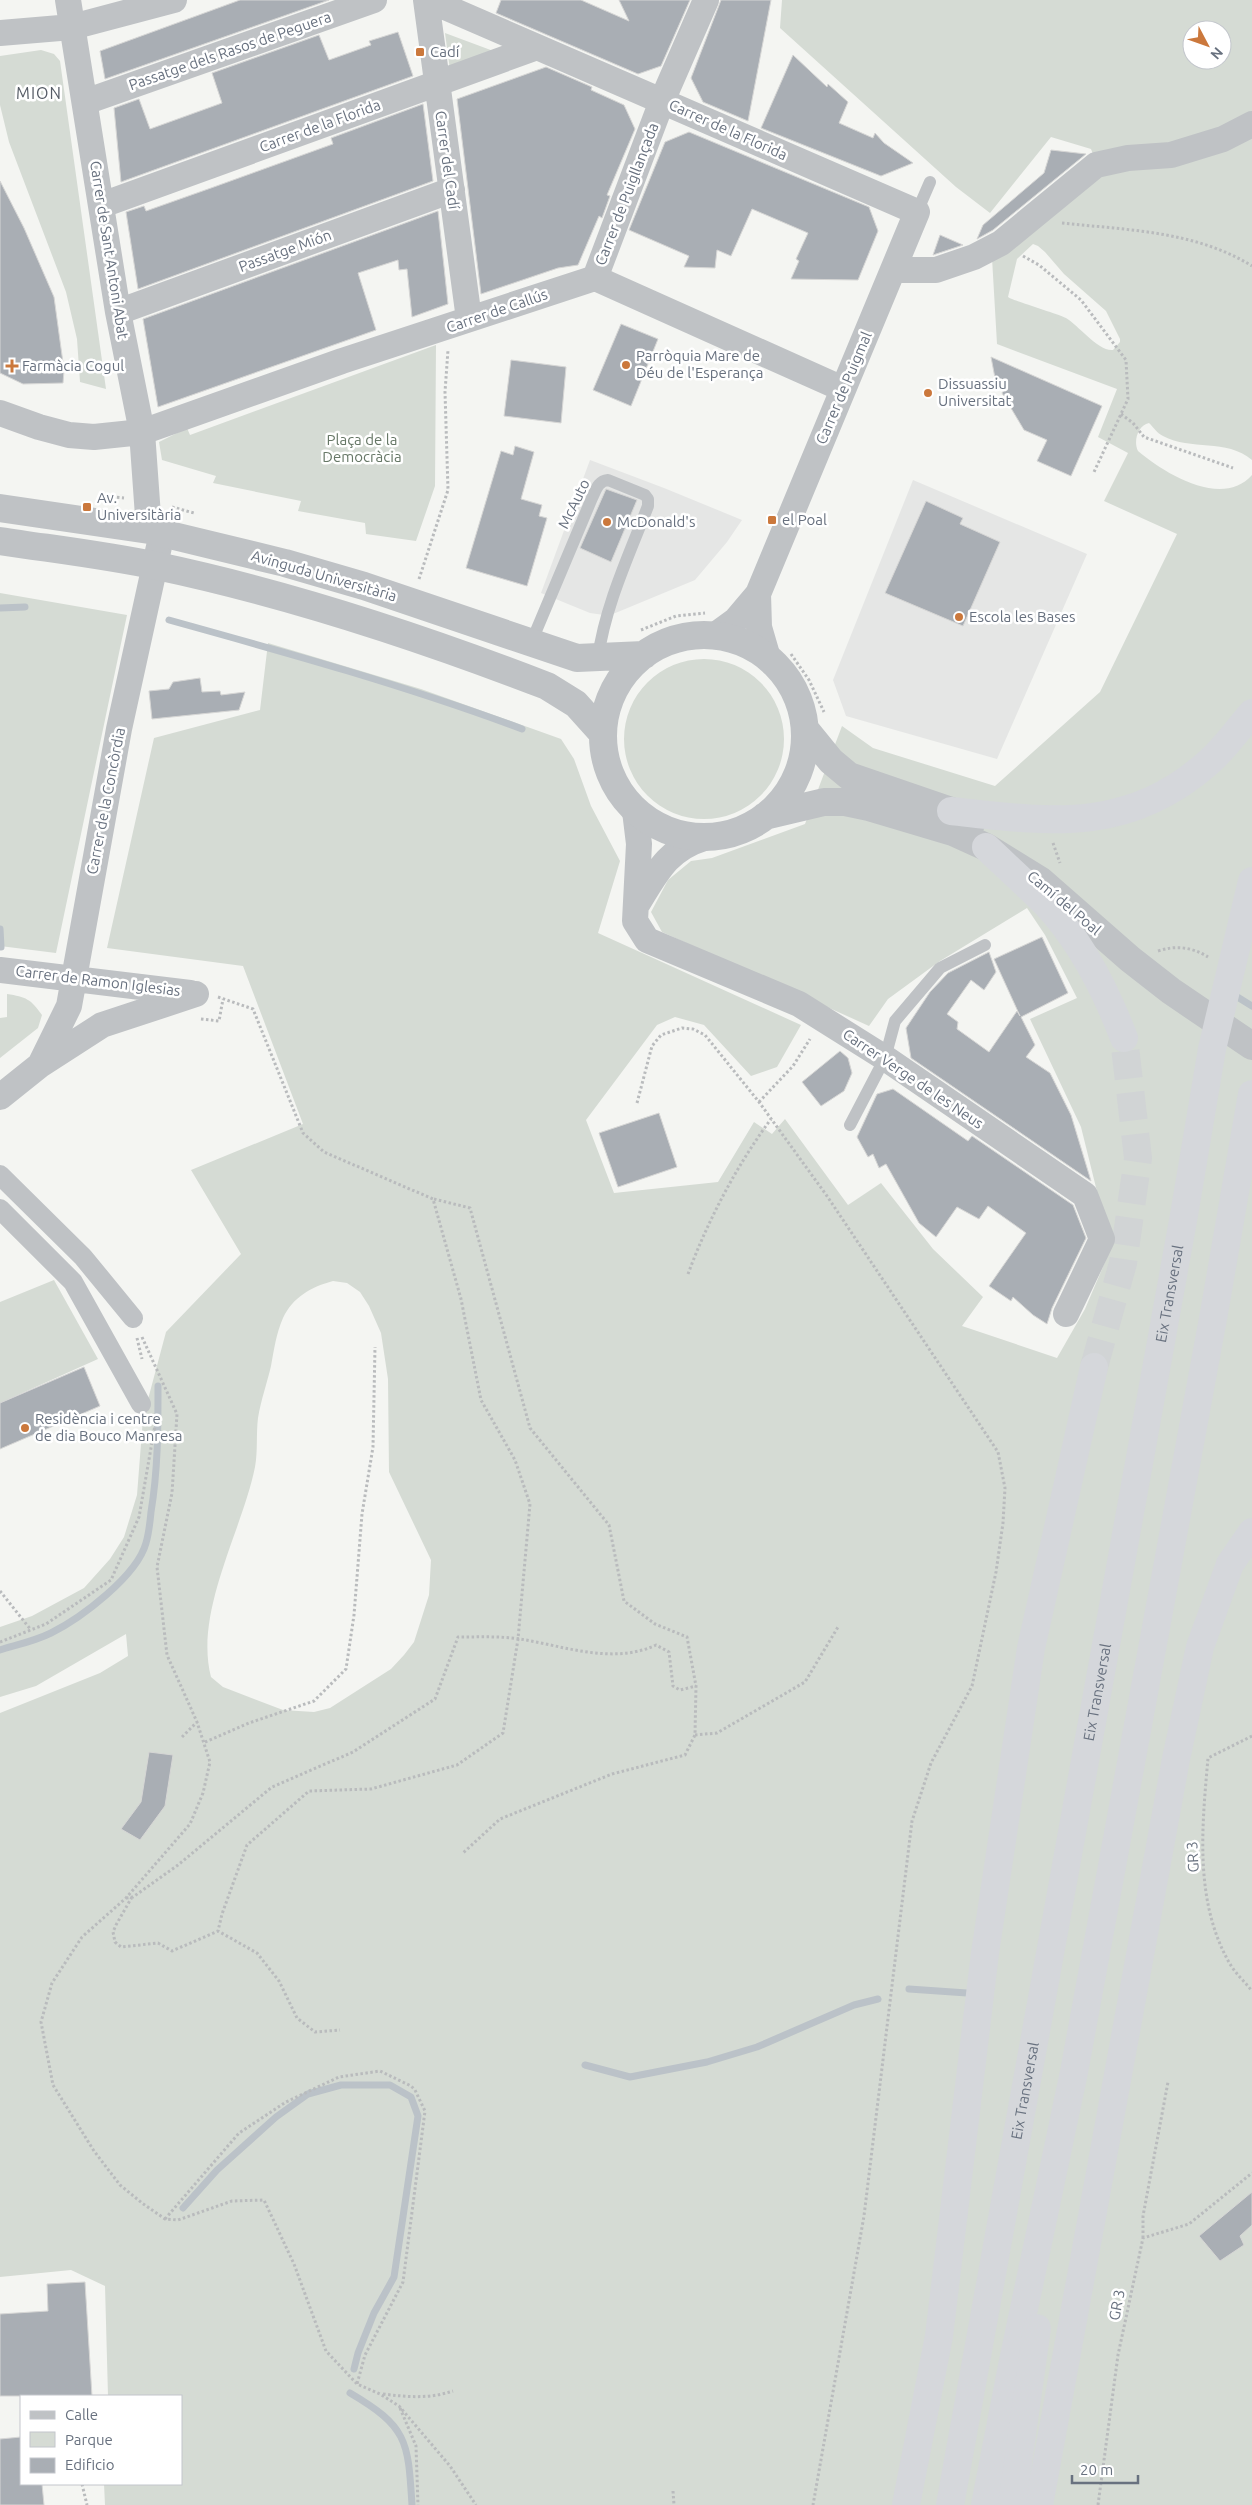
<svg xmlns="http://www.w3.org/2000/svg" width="1252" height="2505" font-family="Ubuntu,sans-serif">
<rect width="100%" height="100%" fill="#f4f5f2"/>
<path fill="#e5e6e5" d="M590 460 664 488 742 520 727 542 695 580 613 614 604 615 590 613 541 593Z
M913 480 1087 554 997 759 846 716 833 680Z"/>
<path fill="#d5dbd4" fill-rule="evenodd" d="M782 0H1252V460C1226 438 1191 451 1163 436 1157 433 1154 428 1149 423 1138 425 1133 441 1138 451 1164 473 1222 509 1252 475V2505H105L104 2484H181V2396H108L105 2286 71 2270 0 2277V1713L100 1673 128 1656 126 1634 36 1686 0 1697V1627L32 1616 84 1588 110 1559 124 1537 137 1495 143 1418 166 1332 241 1254 191 1170 303 1124 243 966 107 948 154 738 260 710 268 643 421 689 561 739 574 759 591 806 620 861 598 933 801 1025 777 1067 751 1076 704 1025 675 1017 657 1025 586 1120 614 1193 718 1182 754 1122 772 1134 785 1119 848 1205 881 1183 933 1249 983 1297 962 1326 1057 1358 1085 1309 1111 1248 1081 1127 1030 1019 1077 998 1045 935 1027 908 940 961 888 999 869 1026 662 932 651 912 668 880 691 861 712 858 805 824 842 726 873 748 995 786 1100 692 1177 534 1104 501 1128 453 1098 437 1117 389 997 344 992 258 1099 170 1091 149 1051 137 990 213 956 187 780 28ZM1192 30H1222V60H1192ZM1033 244 1038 246 1045 252 1064 274 1106 311 1120 339V342L1113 350C1099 352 1078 325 1066 318 1055 313 1011 300 1008 297L1017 259ZM333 1281 347 1283 360 1292 369 1306 381 1333 388 1379 389 1472 431 1560 429 1595 414 1642 404 1655 391 1669 330 1708 314 1712 283 1710 223 1687 211 1677C194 1612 242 1531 255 1467 258 1451 256 1434 258 1418 261 1400 267 1383 271 1366 274 1350 276 1334 283 1318 293 1297 311 1287 333 1281Z
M445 33 496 52 450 70Z
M41 50 54 54 60 61 106 389 80 382 77 339 66 292 9 142 0 105V56Z
M436 345 435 486 416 541 366 534 365 523 298 511 301 501 213 483 216 476 162 460 159 442 187 428 190 435Z
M0 593 127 615 56 953 0 946Z
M624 739a80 80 0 1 1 160 0a80 80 0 1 1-160 0Z
M7 994C26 997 31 999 42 1015L38 1028 0 1058V1018L7 1017Z
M54 1280 98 1359 0 1403V1302Z"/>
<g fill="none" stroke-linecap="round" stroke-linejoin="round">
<path stroke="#bbc2c8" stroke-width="7" d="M0 608 25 607
M169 620C288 653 407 686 522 729
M0 929 1 947
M1231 993 1252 1006
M0 1650C16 1645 35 1641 51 1633 81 1618 137 1576 146 1543 149 1533 150 1522 151 1512 158 1470 158 1429 158 1386
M909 1989 967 1993
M585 2065 630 2077 707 2062 757 2047 854 2005 878 1999
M183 2208 217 2170 276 2117 308 2094 341 2085H390L411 2097 418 2116 394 2277 374 2313 358 2353 354 2369
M350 2393C408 2427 408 2441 412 2505"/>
</g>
<path fill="#a9aeb4" stroke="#d6d6d5" d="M240 0H329L105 79 100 51Z
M501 0H581L629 21 619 0H690L661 66 638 74 496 13Z
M721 0H771L748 121 703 102 691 78Z
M398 32 413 76 121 182 114 108 139 99 150 129 222 103 212 73 319 35 329 60 371 45 369 41Z
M793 55 827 87 828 84 848 102 839 123 873 138 875 133 884 143 913 163 881 176 761 128Z
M546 67 592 87 591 90 624 105 635 129 607 195 610 196 602 218 599 216 578 265 558 268 481 294 457 99Z
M423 104 433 181 138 289 126 212 144 206 146 211 211 188 333 144 331 138Z
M689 132 869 207 878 231 858 280 791 279 799 261 796 259 808 233 752 209 731 256 717 250 715 268 684 267 689 256 629 230 665 142Z
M1051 150 1086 154 993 230 977 239 983 225 1044 173Z
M0 181 24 228 54 297 64 370 63 383 23 384 0 373Z
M438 211 448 304 412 317 407 269 399 270 398 260 358 273 376 330 158 407 143 319Z
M940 235 963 245 933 255Z
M621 324 658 339 631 406 593 390Z
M991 357 1102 406 1071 476 1037 461 1047 440 1024 430 1002 393 1007 383 995 378Z
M511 360 566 367 561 423 504 416Z
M515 446 534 452 521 499 542 505 539 516 547 518 527 586 466 568 501 451 513 455Z
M606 489 637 500 611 562 580 548Z
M926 501 963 518 960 524 1000 542 963 626 885 593Z
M200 678 202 692 220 691 221 695 245 692 239 710 152 719 149 691 169 689 173 682Z
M1042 937 1068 993 1021 1017 1035 1045 1026 1057 1050 1073 1071 1115 1091 1181 911 1058 906 1028 930 992 948 973 989 952 996 972 984 990 971 980 947 1014 958 1022 957 1029 989 1052 1017 1011 1020 1016 994 959Z
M840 1051 848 1058 852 1073 844 1091 821 1106 802 1082Z
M893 1089 968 1141 972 1136 1073 1205 1086 1238 1052 1308 1047 1324 1033 1315 1013 1297 1011 1301 989 1286 1026 1233 988 1206 979 1219 957 1207 936 1237 919 1223 886 1164 879 1168 873 1154 868 1157 857 1137 877 1094Z
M659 1113 677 1167 618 1187 599 1133Z
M84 1367 100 1406 0 1449V1403Z
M149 1752 173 1755 165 1806 140 1840 121 1829 141 1802Z
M1252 2192V2225L1240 2236 1244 2245 1220 2261 1199 2236Z
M85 2282 92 2396H0V2314L48 2311 47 2284Z
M21 2437V2484H42L44 2505H0V2439Z"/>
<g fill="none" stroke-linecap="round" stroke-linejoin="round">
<path stroke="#d1d4d5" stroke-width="28" stroke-dasharray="28 14" stroke-linecap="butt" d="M1094 1367 1123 1263 1138 1158 1124 1038"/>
<path stroke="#b9bbbd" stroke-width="3" stroke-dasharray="2.5 2.5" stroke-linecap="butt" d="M1062 223C1127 230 1196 231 1252 266
M1023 256 1039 265 1081 300 1126 360 1128 399 1094 472
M1121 414 1133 423 1144 437 1233 468
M102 496 124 498
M172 507 194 513
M419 579 448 490 445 392 448 350
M641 630 676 616 705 613
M791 654 809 680 824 712
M1053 843 1060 863
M1158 951C1176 945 1192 947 1208 957
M218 997 253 1009 303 1133 324 1152 433 1199 461 1299 481 1400 515 1460 530 1504 518 1639 503 1733 457 1765 371 1789 309 1791 247 1845 222 1914 218 1931 257 1953 279 1981 297 2018 315 2032 340 2030
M201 1019 219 1021 223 999
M759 1102 793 1066 810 1039
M637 1103 652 1046 661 1035 682 1028 693 1029 705 1035 759 1102 827 1196 998 1452 1005 1488 1003 1523 996 1572 972 1686 931 1763 912 1821 864 2216 813 2505
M434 1199 470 1208 530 1428 609 1525 624 1601 655 1624 687 1637 696 1686 695 1735 685 1755 612 1774 500 1819 463 1853
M688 1274C708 1220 737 1165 771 1119
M142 1337 177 1414 172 1493 157 1567 167 1655 197 1722 210 1762 203 1793 190 1824 126 1898 82 1937 52 1983 41 2022 53 2085 94 2151 120 2185 142 2203 165 2219 178 2220 232 2201 264 2200 294 2264 326 2351 357 2384 380 2394 399 2406 450 2466 476 2505
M137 1338 142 1359
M0 1591 31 1630
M0 1642 46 1624 111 1580 139 1517 155 1425 154 1419
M695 1735 717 1733 805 1682 838 1627
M1252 1736 1208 1758C1202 1827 1194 1902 1230 1964 1236 1974 1245 1982 1252 1991
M182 1737 197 1722
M205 1742 249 1723 314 1701 346 1669 354 1615 362 1514 373 1447 375 1347
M132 1897 116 1925 113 1932 115 1942 121 1947 158 1943 172 1951 218 1931
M126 1898 133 1897 178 1865 272 1787 353 1752 435 1699 458 1637C479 1637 500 1636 520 1639 564 1646 613 1665 656 1645L669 1652 673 1686 680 1690 696 1686
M165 2219 239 2133 286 2102 339 2077 380 2071 411 2086 415 2090 425 2111 403 2282 365 2355 357 2384
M1143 2238V2216L1168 2082
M383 2394C408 2397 429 2399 453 2391
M400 2408 416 2446 418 2505
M82 2484 87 2505
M673 2491 674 2505
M1098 2505 1118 2355 1143 2238 1189 2224 1252 2173"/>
<path stroke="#bfc2c5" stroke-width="12" d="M917 212 930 182
M531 643 592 498C596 490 598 481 608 480L645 495 648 499V506C629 555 605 606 598 658
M850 1125 885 1058 895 1021 940 968 985 945"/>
<path stroke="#bfc2c5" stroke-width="20" d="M0 1175 83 1257 133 1318
M0 1209 73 1282 141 1404"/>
<path stroke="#bfc2c5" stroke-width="26" d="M68 0 118 312 142 432 149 530
M426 0 469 319
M429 0 917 212 758 594 736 620 714 636
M0 33 72 27 174 0
M85 102 374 0
M102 205 537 47
M895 270H936L974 257 1001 243 1096 165 1128 158 1171 155 1223 139 1252 124
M595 278 662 101 706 0
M118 312 452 190
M0 413 39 427 69 435 94 437 142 432 342 361 595 278 843 389
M758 594 759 627 768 658
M635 811 639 844 635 921 647 940 799 1004 885 1058 1085 1195 1102 1239 1066 1314
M638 903C657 872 668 849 704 838
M0 970 190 993
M40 1065 69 1006 119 729 162 533
M0 1097 40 1065 102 1025 196 994"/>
<path stroke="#bfc2c5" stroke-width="28" d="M0 508 149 530 285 563 364 586 577 658 644 655
M0 541C52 549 105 555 157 566 290 594 420 637 547 686L576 704 603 734
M603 736a101 101 0 1 1 202 0a101 101 0 1 1-202 0Z
M805 729 831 761 849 776 951 811 971 824
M765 816 824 802H845L869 807 953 832 986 847 1041 881 1130 959 1171 991 1252 1046"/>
<path stroke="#d5d7db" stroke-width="28" d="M951 811C1050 822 1128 834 1209 762 1225 748 1238 729 1252 713
M986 847C1006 866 1026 884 1045 903 1080 940 1106 991 1124 1038
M906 2505 939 2336 985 1953 1031 1648 1094 1367
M1039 2505 1176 1759 1200 1647 1230 1564 1252 1532"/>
<g stroke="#d5d7db" stroke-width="28">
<path id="s1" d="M950 2505 1184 1215 1212 1049 1252 881"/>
<path d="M985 2505 1013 2361 1074 2072 1214 1313 1252 1094"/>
<path d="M1012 2505 1037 2328"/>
</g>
</g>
<g fill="#cb783c" stroke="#fff" stroke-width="2">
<rect x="415" y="47" width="10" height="10" rx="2.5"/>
<circle cx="626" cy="365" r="5"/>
<path d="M9.5 358.5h5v5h5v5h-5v5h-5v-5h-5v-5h5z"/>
<circle cx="928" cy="393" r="5"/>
<rect x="82" y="502" width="10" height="10" rx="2.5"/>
<rect x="767" y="515" width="10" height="10" rx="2.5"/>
<circle cx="607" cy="522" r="5"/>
<circle cx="959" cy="617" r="5"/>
<circle cx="25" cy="1428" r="5"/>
</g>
<g text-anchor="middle" stroke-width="5" stroke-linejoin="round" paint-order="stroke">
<g font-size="15" fill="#68717f" stroke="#fff">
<text transform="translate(230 51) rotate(-19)" y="5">Passatge dels Rasos de Peguera</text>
<text transform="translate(320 126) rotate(-20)" y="5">Carrer de la Florida</text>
<text transform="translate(728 130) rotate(24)" y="5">Carrer de la Florida</text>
<text transform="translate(447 160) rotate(82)" y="5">Carrer del Cadí</text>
<text transform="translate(627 194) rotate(-69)" y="5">Carrer de Puigllançada</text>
<text transform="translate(109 250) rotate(81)" y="5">Carrer de Sant Antoni Abat</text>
<text transform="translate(285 251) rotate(-20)" y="5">Passatge Mión</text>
<text transform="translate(497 311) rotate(-19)" y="5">Carrer de Callús</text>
<text transform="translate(844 388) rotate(-67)" y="5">Carrer de Puigmal</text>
<text transform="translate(574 504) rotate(-64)" y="5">McAuto</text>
<text transform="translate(324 576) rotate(16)" y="5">Avinguda Universitària</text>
<text transform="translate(106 801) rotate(-79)" y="5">Carrer de la Concòrdia</text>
<text transform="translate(1064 903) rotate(40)" y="5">Camí del Poal</text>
<text transform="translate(98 981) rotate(7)" y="5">Carrer de Ramon Iglesias</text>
<text transform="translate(913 1079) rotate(34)" y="5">Carrer Verge de les Neus</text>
<text dy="5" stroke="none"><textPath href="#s1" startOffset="1231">Eix Transversal</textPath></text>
<text dy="5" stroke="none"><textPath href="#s1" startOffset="826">Eix Transversal</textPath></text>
<text transform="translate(1193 1857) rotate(-93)" y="5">GR 3</text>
<text dy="5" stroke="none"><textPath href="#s1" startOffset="421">Eix Transversal</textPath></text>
<text transform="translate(1117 2305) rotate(-79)" y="5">GR 3</text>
</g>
<g font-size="15" fill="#68717f" stroke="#fff" text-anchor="start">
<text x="430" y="57">Cadí</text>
<text x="636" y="361">Parròquia Mare de<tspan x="636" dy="17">Déu de l'Esperança</tspan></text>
<text x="22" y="371">Farmàcia Cogul</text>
<text x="938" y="389">Dissuassiu<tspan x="938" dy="17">Universitat</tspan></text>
<text x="97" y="503">Av.<tspan x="97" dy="17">Universitària</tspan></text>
<text x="782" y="525">el Poal</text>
<text x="617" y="527">McDonald's</text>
<text x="969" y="622">Escola les Bases</text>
<text x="35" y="1424">Residència i centre<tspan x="35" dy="17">de dia Bouco Manresa</tspan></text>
</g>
<g font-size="15" fill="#676" stroke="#fff">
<text x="362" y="445">Plaça de la<tspan x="362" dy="17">Democràcia</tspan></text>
</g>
<g font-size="16" letter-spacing="1" fill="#555b65" stroke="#fff">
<text x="39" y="99">MION</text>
</g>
</g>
<rect x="20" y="2395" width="162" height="90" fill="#ffffff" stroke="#c3c6cc"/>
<rect x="30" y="2411" width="25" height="8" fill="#bfc2c5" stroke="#c3c6cc"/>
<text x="65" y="2420" font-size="15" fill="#68717f">Calle</text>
<rect x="30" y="2432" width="25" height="15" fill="#d5dbd4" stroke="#c3c6cc"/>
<text x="65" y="2445" font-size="15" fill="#68717f">Parque</text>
<rect x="30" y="2458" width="25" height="15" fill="#a9aeb4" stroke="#c3c6cc"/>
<text x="65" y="2470" font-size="15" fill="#68717f">Edificio</text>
<g transform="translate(1207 45) rotate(131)"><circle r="24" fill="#ffffff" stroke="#c3c6cc"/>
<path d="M0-4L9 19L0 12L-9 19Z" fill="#cb783c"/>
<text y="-8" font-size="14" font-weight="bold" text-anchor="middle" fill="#68717f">N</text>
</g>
<path d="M1072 2475v8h66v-8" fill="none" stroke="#68717f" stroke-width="2.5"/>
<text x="1080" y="2475" font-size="15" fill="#68717f" stroke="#ffffff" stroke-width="4" paint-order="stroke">20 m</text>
</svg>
